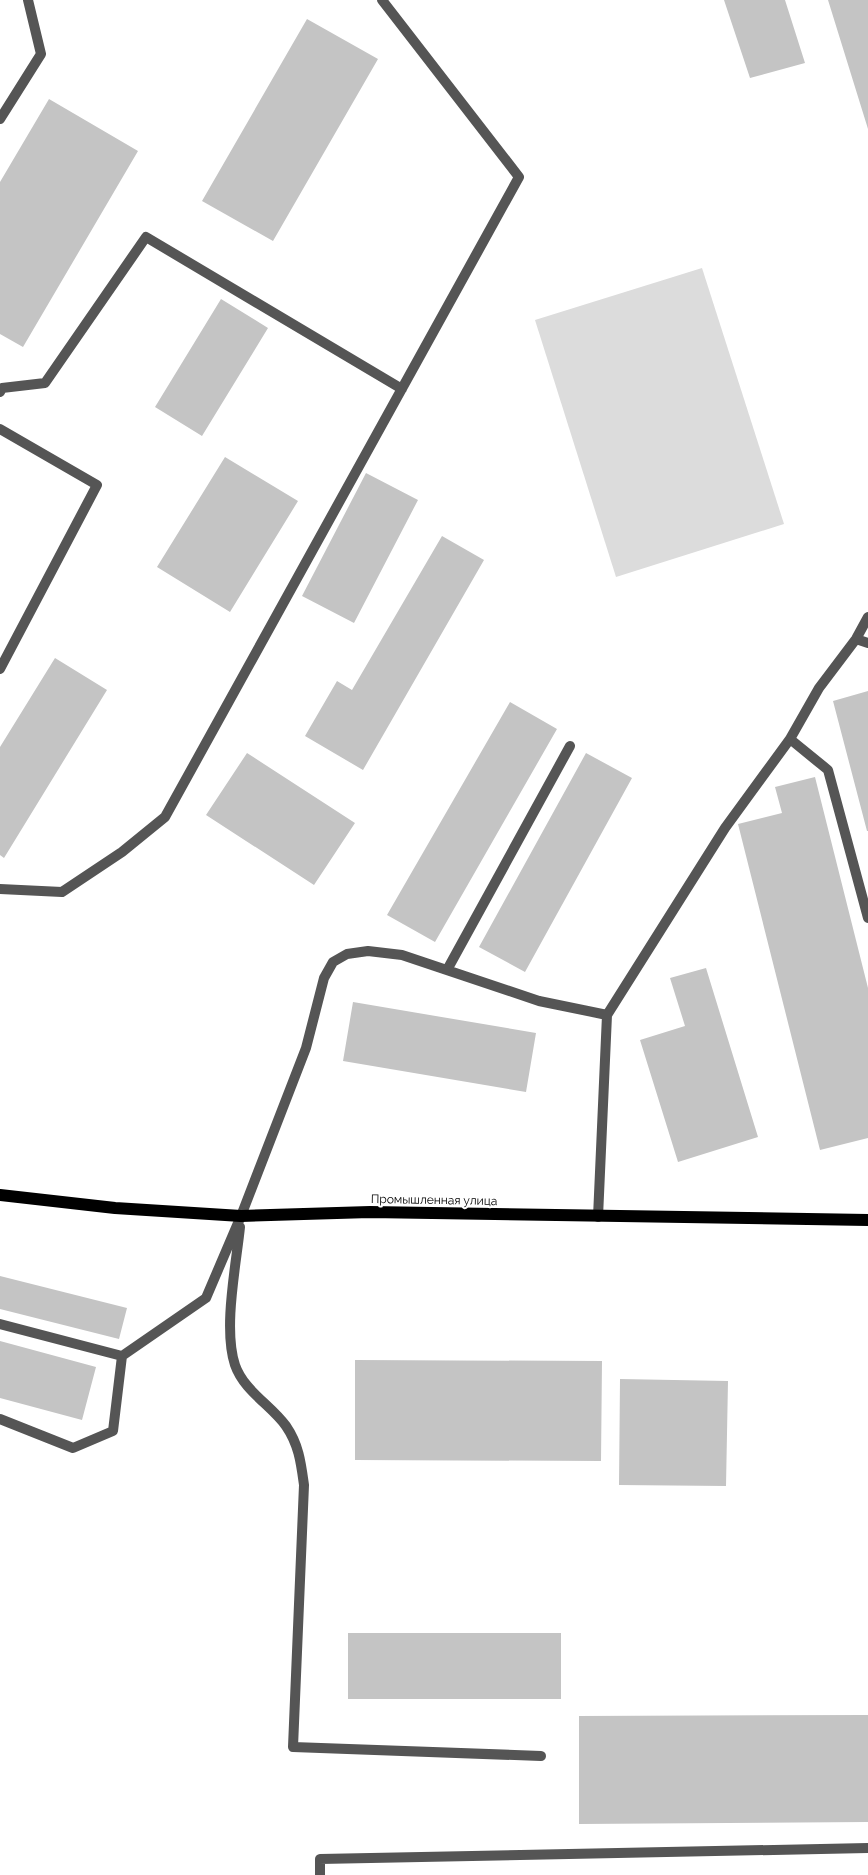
<svg xmlns="http://www.w3.org/2000/svg" width="868" height="1875" font-family="Raleway,sans-serif">
<rect width="100%" height="100%" fill="#fff"/>
<path fill="#dcdcdc" d="M702 268 784 524 616 577 535 320Z"/>
<path fill="#c4c4c4" d="M724 0H785L805 63 750 78Z
M828 0H868V129Z
M307 19 378 59 273 241 202 201Z
M49 99 138 151 23 347 0 334V182Z
M221 299 268 328 202 436 155 407Z
M225 457 298 501 230 612 157 567Z
M366 473 418 500 354 623 302 596Z
M442 536 484 560 363 770 305 736 337 681 352 690Z
M55 658 107 690 4 858 0 855V747Z
M868 691V831H867L833 701Z
M510 702 557 729 435 942 387 915Z
M247 753 355 823 314 885 206 815Z
M586 753 632 778 525 972 479 947Z
M815 777 868 988V1138L820 1150 738 824 782 813 775 787Z
M706 968 758 1137 678 1162 640 1040 685 1026 670 978Z
M353 1002 536 1033 526 1092 343 1061Z
M0 1276 127 1308 119 1339 0 1309Z
M0 1341 96 1367 82 1420 0 1398Z
M355 1360 602 1361 601 1461 355 1460Z
M620 1379 728 1381 726 1486 619 1485Z
M348 1633H561V1699H348Z
M868 1715V1822L579 1824V1716Z"/>
<g fill="none" stroke-linecap="round" stroke-linejoin="round">
<path stroke="#555" stroke-width="10" d="M0 119 41 54 28 0
M0 392 2 388 45 383 146 237 402 389
M0 429 97 485 0 669
M856 639 868 643
M790 739 828 770 868 918
M0 889 62 892 122 852 165 817 519 177 382 0
M447 970 570 746
M598 1217 607 1015 725 828 790 739 819 688 856 639 868 617
M240 1227C236 1266 223 1329 235 1365 244 1391 271 1405 286 1426 299 1445 301 1463 304 1485L293 1747 541 1756
M0 1324 122 1356 206 1298 241 1216 306 1048 324 978 333 962 347 954 368 951 402 955 539 1001 607 1015
M0 1419 73 1448 113 1431 122 1356
M320 1875V1859L868 1848"/>
<path stroke="#000" stroke-width="12" d="M0 1195 115 1208 241 1216 370 1212 868 1220"/>
</g>
<g text-anchor="middle" stroke-width="4" stroke-linejoin="round" paint-order="stroke">
<g font-size="12" fill="#000" stroke="#fff">
<text transform="translate(434 1200) rotate(1)" y="4">Промышленная улица</text>
</g>
</g>
</svg>
